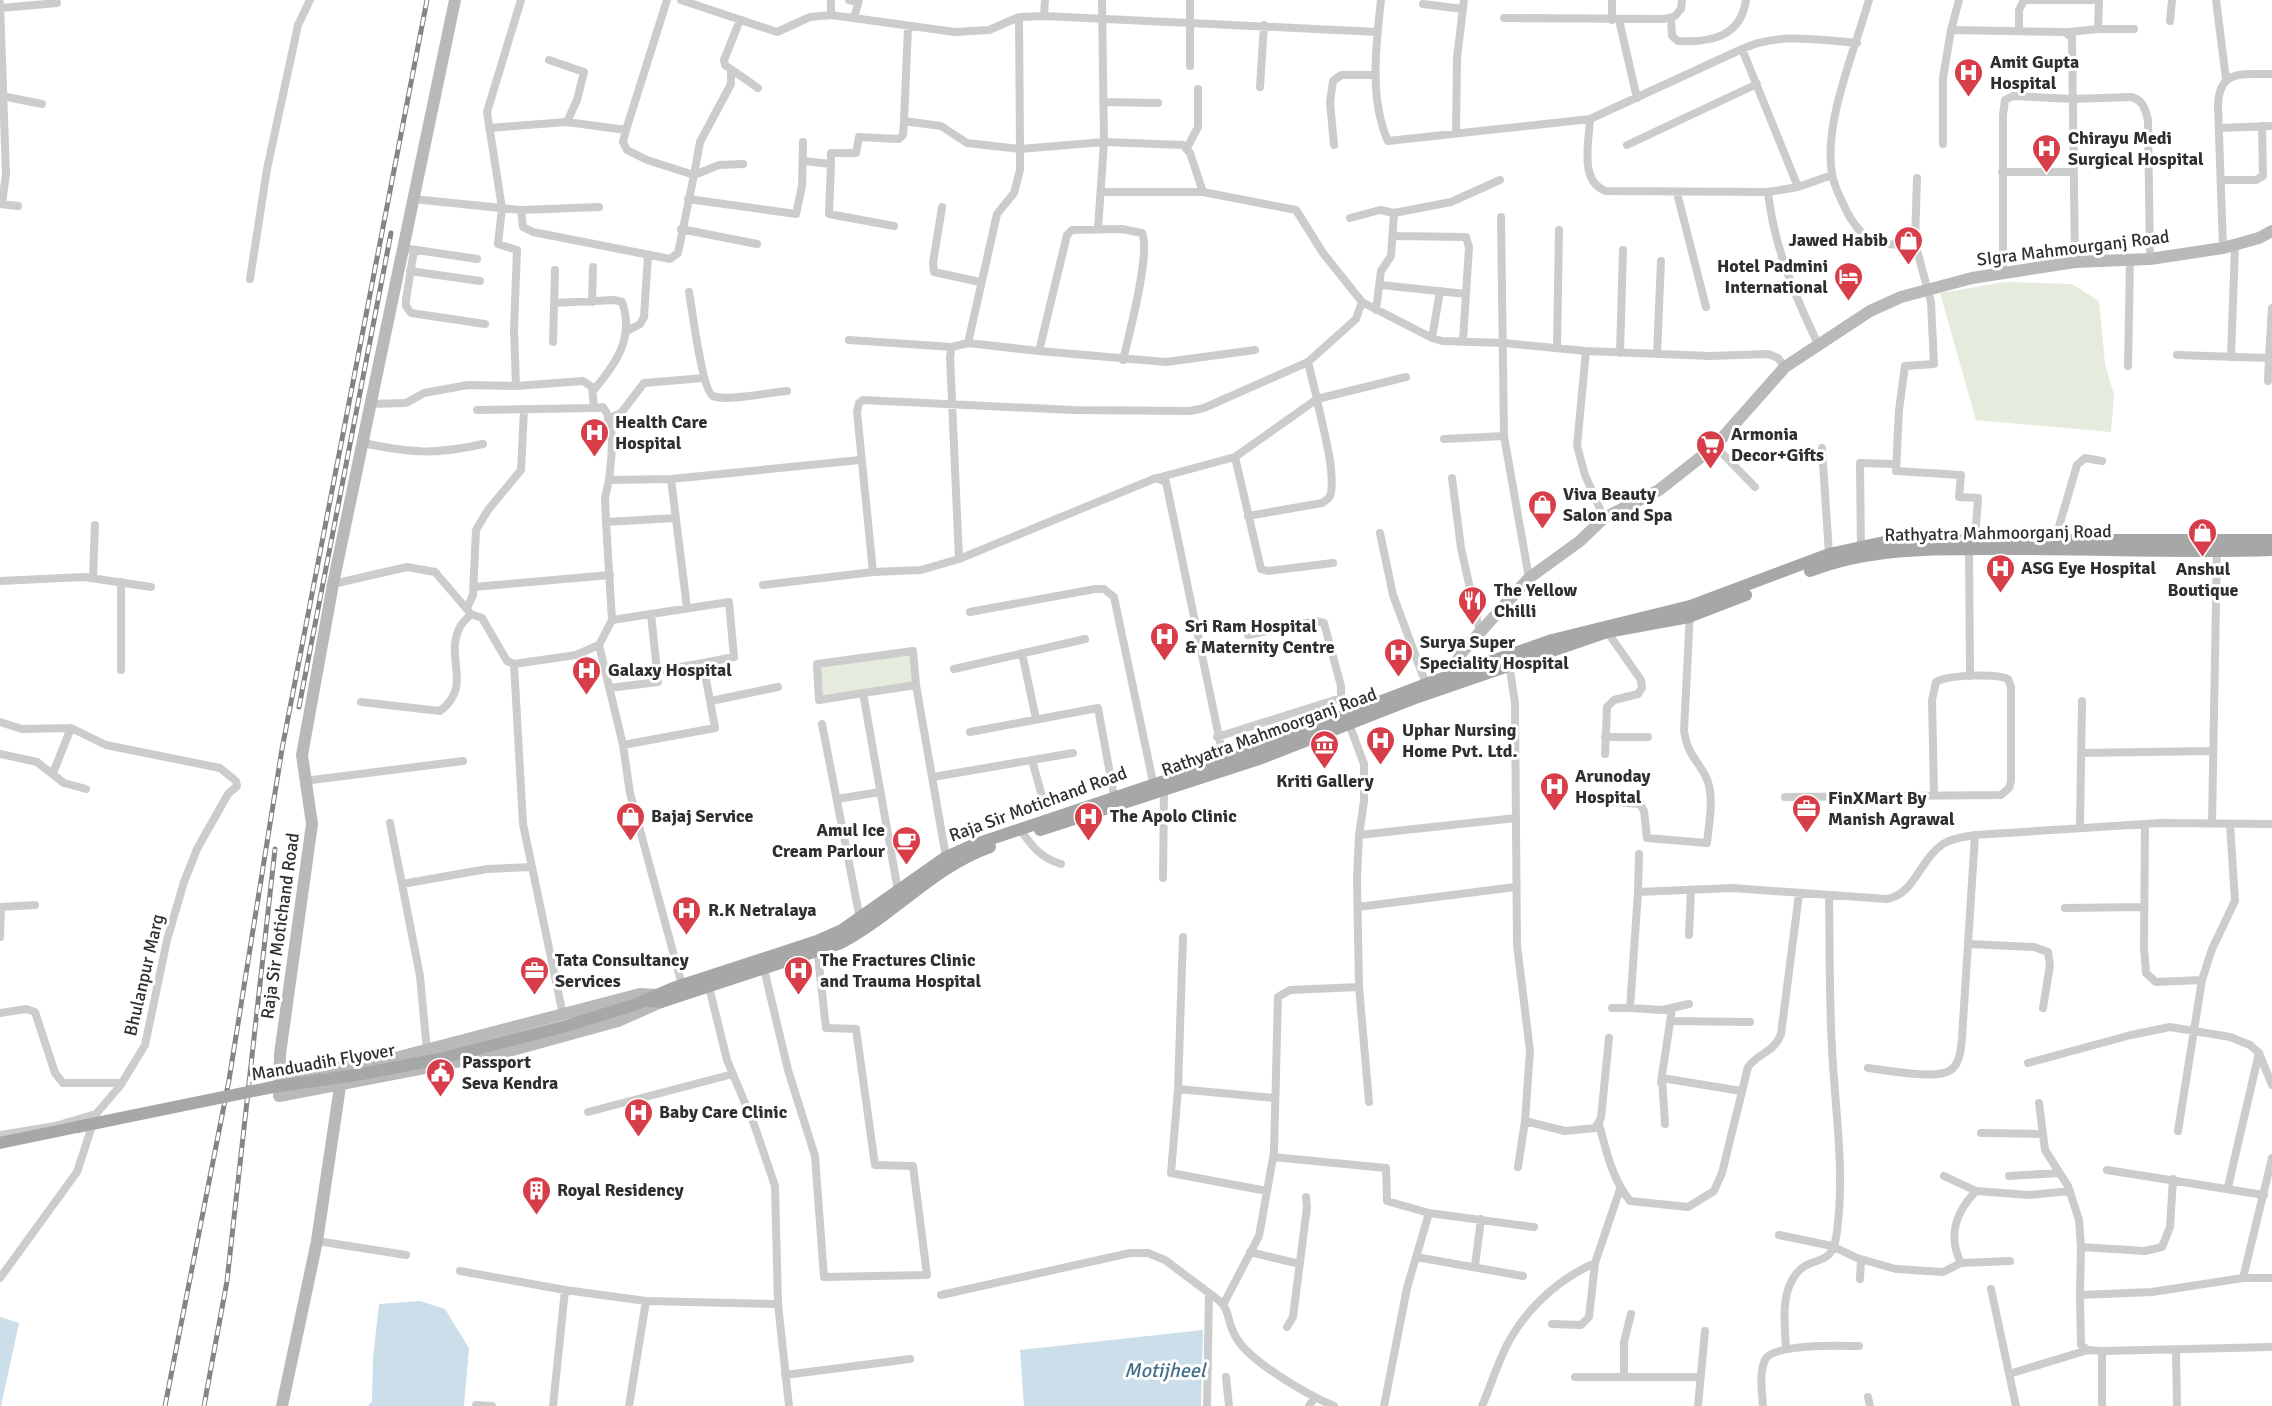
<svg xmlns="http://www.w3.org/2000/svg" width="2272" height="1406" font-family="Signika,sans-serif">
<rect width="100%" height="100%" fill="#fff"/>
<path fill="#e5ebdd" d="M2005 282 2072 284 2099 301 2105 364 2114 395 2111 432 1976 420 1940 293Z
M909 652 912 682 818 696 820 664Z"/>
<path fill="#cbdee9" d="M420 1301 445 1309 469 1348 464 1406H368L372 1401 373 1358 379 1304Z
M0 1317 19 1323 1 1406H0Z
M1203 1330 1201 1406H1024L1020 1350Z"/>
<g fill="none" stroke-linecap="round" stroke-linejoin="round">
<path stroke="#ccc" stroke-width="8" d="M667 0 626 130 623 142 627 150 647 160 694 175 700 142 731 84V71
M681 0 777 32 810 17 831 15 955 32 989 30 1019 17 1044 16 1377 32
M831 0V15
M849 0 858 3
M1381 0C1376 45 1369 99 1388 141L1590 119 1742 49 1798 187 1768 192C1774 247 1795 296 1818 344
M1612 0V20
M1869 0C1855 49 1823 124 1832 174 1834 187 1842 201 1847 212 1865 245 1881 247 1915 243
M1959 0 1951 30 2065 32 2072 38 2075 262
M2216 0 2226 79
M0 3 6 174 2 204
M1423 4 1463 9
M1 8 57 3
M1044 16 1045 0
M854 18 859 0
M1504 18 1664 19 1675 16 1681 9 1682 0
M1671 18 1672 36 1678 41C1712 43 1741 36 1746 0
M740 20 724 60 725 65 758 88
M1619 20 1637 98
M2170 21 2172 0
M908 27 904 121 941 126 967 143 1020 149 1019 17
M2098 29H2134
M2019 31V10L2024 0H2092
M2069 32 2098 29 2099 0
M1742 49C1778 32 1819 40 1857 43
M549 60 584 72 577 100 567 122
M1190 66V0
M1260 87 1264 25
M2 96 42 104
M1103 102 1158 103
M1590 119C1589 142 1579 182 1606 191L1768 192
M489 128 567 122 626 130
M2219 128 2272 126
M1456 133 1457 58 1464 0
M1943 144V78L1951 30
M1334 145 1330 102 1333 81 1341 75H1376
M1627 145 1757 84
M1187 148 1198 127V89
M804 161 831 164V153H856L859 137 899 139 903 135 904 121
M831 164 829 214 894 226
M2002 172H2074
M1917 178 1915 243 1931 302 1934 364 1905 366 1899 410 1896 471 1961 475 1959 497 1978 498 1975 540
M2221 180H2256L2263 176 2262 126
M1798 187 1832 175
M1103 192H1203
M1677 193 1706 307
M413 199 521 210 599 207
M688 199 796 214 802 186 803 142
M0 204 18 206
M942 207 933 263 934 272 980 282
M521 210 523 227 533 232 670 259 678 253 694 175 719 165 743 164
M1501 217 1504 436 1529 578
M1350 218 1380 210 1394 213
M681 229 757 244
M1098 229 1104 142 1102 0
M1393 236 1466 237 1469 247 1463 341
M2223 248 2218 106C2219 68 2242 75 2272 74
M410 249 477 259
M414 250 406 300V306L411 313 485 324
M410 271 480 281
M2003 272V115L2005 100 2013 96 2073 99 2131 97C2143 100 2145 108 2148 120L2150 259
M250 279 267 169 298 25 310 0
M1381 285 1466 294
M689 292C692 308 702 391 713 396 727 402 771 392 787 391
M592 302 593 267
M555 303 614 300 622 302C635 338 615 365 593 391
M1376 310 1381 271 1391 256 1394 213 1451 202 1500 180
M627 331 640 324 644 317 648 255
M1432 338 1440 291
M849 340 952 347
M553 342 555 270
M968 343 997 214 1014 193 1020 170V149L1104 142 1183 145 1190 153 1203 192 1296 210 1323 253 1362 302 1432 338 1442 341 1504 343 1586 351 1710 356 1768 354 1778 358 1785 367
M1557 348 1559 230
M1039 351 1166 362 1255 350
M1586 351 1577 446 1585 475 1604 518
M1620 353 1623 250
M1657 354 1661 261
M2177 355 2269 358 2272 308
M2231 357 2235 245
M1123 360C1129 335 1151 253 1142 233L1122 229 1072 230 1067 235 1039 351 968 343 952 347 950 356 959 559 1156 478 1166 482 1224 761
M2128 366 2130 260
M2268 381 2269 358
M516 386 514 329 517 250 498 244 502 208 487 112 521 0
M371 404 406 403 424 393 468 385 516 386 583 381 592 387 594 408 603 407C617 425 611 459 609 480
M477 410 594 408
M608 419 621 413 644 383 704 378
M1444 439 1504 436
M363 443C411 453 435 455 483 444
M1715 446 1755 487
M1822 448 1829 554
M1235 457 1261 569 1268 571 1333 563
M1157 478 1235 457 1317 399 1308 362 1356 319 1362 302
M1452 478 1461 548 1480 633
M671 479 687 608
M1248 516 1322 503C1327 500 1330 498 1331 493 1335 467 1322 426 1317 399L1406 377
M606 522 605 498 609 480 671 479 860 460
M1380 533 1393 595 1426 684
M2055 540 2077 465 2085 458 2102 461
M1969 545 1970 676
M1861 552 1860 463 1895 464
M959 559 921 570 873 572 857 412 859 403 863 400 1073 410 1190 411 1204 408 1308 362
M93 578 95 525
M0 581 84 577 151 587
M121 582V670
M333 584 407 567 435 572 471 614 482 618 507 661 514 664 576 655 599 645
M763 585 873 572
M474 587 610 575
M467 608 473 595 476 530 488 510 521 470 524 410
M970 612 1095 589H1104L1114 597 1153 782
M651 614 657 671 703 663
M612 620 606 522 676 518
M1022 653 1036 719
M1509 663 1515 703 1517 945 1530 1051 1525 1121 1518 1167
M514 664 523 824 563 1015
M954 669 1085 639
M609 688 658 682
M863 693 819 700 817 664 913 651 916 685
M711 701 778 687
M361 702 440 711C473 686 445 659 459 629 461 623 467 619 471 614
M0 722 22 729 71 728 106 745 220 768 236 781 237 786 228 794 197 849 184 882 167 940 145 1045 120 1086 96 1114 55 1126 0 1135
M822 724 860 919
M970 732 1098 708 1114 796
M1217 737 1341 698V686L1324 623 1316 621 1248 635
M1605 737H1648
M623 745 715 728 703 663 734 657 729 602 612 620 599 645 623 745 630 793 682 985
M2081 753 2212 751
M0 754 37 762 64 783 86 789
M1605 754 1607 707 1614 700 1638 694 1642 688 1641 680 1606 630
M1032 760 1043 800
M53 773 71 728
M933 777 1073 753
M304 781 463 761
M1785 797 2001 795 2009 788 2011 781V687L2008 679C1996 673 1947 675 1936 682L1932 700 1934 794
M837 799 880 792
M1589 800 1640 804 1644 811 1647 838 1707 843C1709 823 1715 796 1706 777 1697 759 1687 754 1684 731L1690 612
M390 823 420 976 427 1051
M2212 823 2217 548
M2145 824 2144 948 2146 973 2156 982 2202 980
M2080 826 2082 701
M1019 828C1032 846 1040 858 1061 864
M1359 835 1516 818
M1163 878 1164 789
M402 884 487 869 531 867
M898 891 863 693 916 685 946 857
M1638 892 1639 854
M0 907 35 905
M1358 907 1515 887
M2065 908 2144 907
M1689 935 1691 890
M0 937 1 907
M1183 937 1178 1089 1171 1173 1267 1191
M1968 944 2034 947 2048 952 2050 965 2043 1008
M764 969 788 1070 815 1156 824 1277 927 1275 913 1166 875 1165 856 1029 826 1028 817 947
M709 987 727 1060 755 1127 775 1186 778 1304 789 1406
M1359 987 1369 1102
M1612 1008H1630L1638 892 1732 888 1887 899C1915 894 1920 859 1943 844 1952 838 1964 837 1975 835
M1630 1008 1662 1010 1689 1004
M0 1013 26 1009 35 1012 55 1073 63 1083H122
M1670 1021 1750 1022
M2028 1063 2131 1035 2170 1027 2230 1037 2250 1045 2259 1053 2272 1085
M1868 1068C1886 1070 1939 1081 1952 1069 1960 1062 1961 1049 1962 1038L1975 835 2161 823 2272 824
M1661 1082 1672 1009
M1178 1089 1274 1098
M2039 1103 2045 1150 2068 1186 2079 1220 2081 1247 2080 1295
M588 1112 733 1074
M1525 1121 1565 1131 1595 1128 1601 1118 1609 1038
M1599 1124C1606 1150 1612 1179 1630 1201L1688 1207 1714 1191 1722 1173 1748 1067C1758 1053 1775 1052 1781 1034L1799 894
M1665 1124 1662 1078 1741 1091
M2178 1131 2202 980 2212 949 2235 901 2230 824
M1981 1133 2042 1134
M1273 1157 1386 1168 1387 1201 1429 1213 1534 1227
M2107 1170 2264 1195
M1944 1176 1976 1191 2029 1195 2070 1191
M2009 1176 2059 1173
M2228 1187 2259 1053
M1779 1235 1832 1246 1857 1258 1896 1269 1943 1272 1961 1263 2010 1261
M317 1241 406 1255
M2081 1247 2145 1251 2162 1247 2170 1227 2173 1179
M1250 1252 1300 1264
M1416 1257 1523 1276
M1961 1263C1947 1235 1956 1212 1976 1191
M1475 1266 1481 1219
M460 1271 565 1290 646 1301 629 1406
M0 1278 77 1172 94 1120
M2243 1278H2272
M1860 1279 1861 1260
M1991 1289 2016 1406
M1209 1293C1235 1310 1223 1317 1237 1339 1252 1363 1308 1395 1334 1406
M941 1295 1130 1253H1148L1165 1260 1209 1293 1207 1406
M646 1301 778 1304
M1224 1303 1259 1236 1274 1152 1278 997 1290 990 1359 987 1357 879 1359 835 1364 801V764L1348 721
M1552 1324 1581 1325 1589 1317 1595 1263
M1287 1327 1293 1317 1307 1207 1306 1197
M1786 1349C1785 1326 1780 1294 1796 1274 1812 1253 1833 1271 1837 1231 1845 1170 1835 1110 1832 1048 1829 998 1830 947 1829 897
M2176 1350 2177 1406
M2102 1351 2088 1350 2081 1345 2080 1295 2152 1292 2243 1278 2272 1158
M2009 1374 2088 1350
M785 1375 910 1359
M1226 1377 1229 1406
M1575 1377H1700
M1624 1377V1342L1631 1314
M1868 1397 1870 1406
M476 1405 492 1406
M553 1406 565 1290
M1309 1406 1315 1397
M1384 1406 1407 1288 1429 1213
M1482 1406C1489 1390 1494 1374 1501 1358 1518 1316 1554 1281 1595 1263L1620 1189
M1698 1406 1705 1331
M1763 1406C1762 1392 1759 1373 1765 1360 1773 1343 1841 1346 1859 1346
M2102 1406V1351L2272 1347"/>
<path stroke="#b9b9b9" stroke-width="12" d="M455 0 333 584 302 755 312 824 280 1054 279 1096 502 1053 618 1021 661 1002
M1448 681 1447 678 1463 651 1529 578 1580 541 1604 518 1659 490 1715 446 1785 367 1870 311 1901 297 1972 278 2075 262 2150 259 2223 248 2259 238 2272 231
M279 1076 376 1063 640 994 657 995
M282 1406 317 1241 341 1080"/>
<path stroke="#a7a7a7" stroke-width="12" d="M1810 571C1873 546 1944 549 2012 549 2098 549 2186 553 2272 550
M1040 830 1262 758 1418 697 1607 632 1689 617 1746 595
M650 1001 661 1002 841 943C894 915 933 867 990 847
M634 1005 673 988 817 941 842 930 946 857 973 845 1224 761 1426 684 1552 640 1690 606 1829 554 1884 542 1923 540H2272
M0 1143 77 1127"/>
<defs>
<path id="rail" d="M299 707 391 233
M165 1406 229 1080 282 749 427 0
M204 1406 227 1281 275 849"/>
</defs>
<use href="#rail" stroke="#848484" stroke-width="5"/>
<use href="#rail" stroke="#fff" stroke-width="3" stroke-dasharray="9" stroke-linecap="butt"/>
<path stroke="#a7a7a7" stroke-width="12" d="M77 1127 273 1087 356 1075 434 1060 566 1026 634 1005"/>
</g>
<defs>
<symbol id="hospital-pin" viewBox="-11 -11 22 30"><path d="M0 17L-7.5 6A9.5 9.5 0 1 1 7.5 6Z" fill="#d83e4a" stroke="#fff"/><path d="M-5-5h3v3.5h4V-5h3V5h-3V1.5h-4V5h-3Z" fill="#fff"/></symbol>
<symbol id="shop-pin" viewBox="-11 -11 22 30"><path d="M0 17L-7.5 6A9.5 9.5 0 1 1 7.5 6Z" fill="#d83e4a" stroke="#fff"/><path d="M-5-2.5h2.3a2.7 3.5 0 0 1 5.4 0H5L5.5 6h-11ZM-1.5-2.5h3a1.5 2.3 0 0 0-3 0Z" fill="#fff"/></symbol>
<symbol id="hotel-pin" viewBox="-11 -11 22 30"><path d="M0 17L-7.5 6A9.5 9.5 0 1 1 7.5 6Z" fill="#d83e4a" stroke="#fff"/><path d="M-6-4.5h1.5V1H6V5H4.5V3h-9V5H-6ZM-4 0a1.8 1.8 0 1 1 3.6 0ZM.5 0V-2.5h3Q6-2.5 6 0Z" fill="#fff"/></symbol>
<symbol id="supermarket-pin" viewBox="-11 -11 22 30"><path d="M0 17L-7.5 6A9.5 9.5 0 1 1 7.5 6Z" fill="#d83e4a" stroke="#fff"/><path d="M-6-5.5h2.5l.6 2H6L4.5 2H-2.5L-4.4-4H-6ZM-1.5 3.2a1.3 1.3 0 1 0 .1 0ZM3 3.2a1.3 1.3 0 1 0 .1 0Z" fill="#fff"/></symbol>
<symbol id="restaurant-pin" viewBox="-11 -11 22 30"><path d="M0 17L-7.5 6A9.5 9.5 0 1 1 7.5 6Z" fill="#d83e4a" stroke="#fff"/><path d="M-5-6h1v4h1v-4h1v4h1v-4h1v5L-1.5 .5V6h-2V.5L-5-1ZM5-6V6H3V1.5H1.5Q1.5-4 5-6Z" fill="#fff"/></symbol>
<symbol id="museum-pin" viewBox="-11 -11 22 30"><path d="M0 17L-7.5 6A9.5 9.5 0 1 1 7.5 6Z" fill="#d83e4a" stroke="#fff"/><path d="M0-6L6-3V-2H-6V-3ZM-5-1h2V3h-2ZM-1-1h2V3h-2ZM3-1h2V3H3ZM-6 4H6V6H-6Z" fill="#fff"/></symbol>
<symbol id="office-pin" viewBox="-11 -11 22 30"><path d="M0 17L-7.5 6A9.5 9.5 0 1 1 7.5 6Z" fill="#d83e4a" stroke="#fff"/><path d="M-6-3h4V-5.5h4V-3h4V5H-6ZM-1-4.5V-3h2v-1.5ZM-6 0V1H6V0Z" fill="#fff"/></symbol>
<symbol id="cafe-pin" viewBox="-11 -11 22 30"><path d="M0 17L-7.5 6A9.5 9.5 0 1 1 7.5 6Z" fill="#d83e4a" stroke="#fff"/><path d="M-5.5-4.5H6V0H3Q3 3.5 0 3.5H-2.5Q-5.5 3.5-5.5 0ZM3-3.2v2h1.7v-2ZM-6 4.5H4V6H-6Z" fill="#fff"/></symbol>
<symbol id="civic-pin" viewBox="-11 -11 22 30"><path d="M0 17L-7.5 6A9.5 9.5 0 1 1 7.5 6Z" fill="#d83e4a" stroke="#fff"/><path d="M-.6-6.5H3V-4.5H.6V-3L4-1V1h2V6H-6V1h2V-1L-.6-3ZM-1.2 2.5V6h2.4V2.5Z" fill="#fff"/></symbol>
<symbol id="building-pin" viewBox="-11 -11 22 30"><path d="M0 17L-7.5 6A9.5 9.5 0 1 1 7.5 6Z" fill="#d83e4a" stroke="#fff"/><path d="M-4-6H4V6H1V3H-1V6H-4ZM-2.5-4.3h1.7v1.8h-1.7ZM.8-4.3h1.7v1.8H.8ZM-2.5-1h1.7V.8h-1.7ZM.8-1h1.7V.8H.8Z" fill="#fff"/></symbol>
</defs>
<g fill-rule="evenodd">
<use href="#hospital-pin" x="1952" y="56" width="33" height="45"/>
<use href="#hospital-pin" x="2030" y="132" width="33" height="45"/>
<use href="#shop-pin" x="1892" y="224" width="33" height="45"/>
<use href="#hotel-pin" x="1832" y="260" width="33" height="45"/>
<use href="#hospital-pin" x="578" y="416" width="33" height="45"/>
<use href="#supermarket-pin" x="1694" y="428" width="33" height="45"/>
<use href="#shop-pin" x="1526" y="488" width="33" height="45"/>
<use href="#shop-pin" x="2186" y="516" width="33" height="45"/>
<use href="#hospital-pin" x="1984" y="552" width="33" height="45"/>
<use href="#restaurant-pin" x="1456" y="584" width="33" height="45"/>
<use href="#hospital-pin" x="1148" y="620" width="33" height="45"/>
<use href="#hospital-pin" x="1382" y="636" width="33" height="45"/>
<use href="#hospital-pin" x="570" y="654" width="33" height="45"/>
<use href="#hospital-pin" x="1364" y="724" width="33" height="45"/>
<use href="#museum-pin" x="1308" y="728" width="33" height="45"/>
<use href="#hospital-pin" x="1538" y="770" width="33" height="45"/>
<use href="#office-pin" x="1790" y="792" width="33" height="45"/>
<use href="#shop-pin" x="614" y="800" width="33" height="45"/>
<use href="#hospital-pin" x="1072" y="800" width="33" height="45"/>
<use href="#cafe-pin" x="890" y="824" width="33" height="45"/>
<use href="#hospital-pin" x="670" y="894" width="33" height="45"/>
<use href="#office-pin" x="518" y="954" width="33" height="45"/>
<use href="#hospital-pin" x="782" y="954" width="33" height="45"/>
<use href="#civic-pin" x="424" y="1056" width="33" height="45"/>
<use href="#hospital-pin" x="622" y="1096" width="33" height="45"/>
<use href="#building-pin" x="520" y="1174" width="33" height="45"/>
</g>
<g text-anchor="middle" stroke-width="6" stroke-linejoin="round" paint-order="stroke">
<g font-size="18" font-weight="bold" fill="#2f2f2f" stroke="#fff" text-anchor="start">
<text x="1990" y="68">Amit Gupta<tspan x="1990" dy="21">Hospital</tspan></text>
<text x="2068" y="144">Chirayu Medi<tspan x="2068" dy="21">Surgical Hospital</tspan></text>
<text x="1888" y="246" text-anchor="end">Jawed Habib</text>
<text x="1828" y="272" text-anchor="end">Hotel Padmini<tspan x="1828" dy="21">International</tspan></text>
<text x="615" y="428">Health Care<tspan x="615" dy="21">Hospital</tspan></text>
<text x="1731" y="440">Armonia<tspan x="1731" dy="21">Decor+Gifts</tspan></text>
<text x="1563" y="500">Viva Beauty<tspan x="1563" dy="21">Salon and Spa</tspan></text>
<text x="2021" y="574">ASG Eye Hospital</text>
<text x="2203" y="575" text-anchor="middle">Anshul<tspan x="2203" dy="21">Boutique</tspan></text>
<text x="1494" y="596">The Yellow<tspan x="1494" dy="21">Chilli</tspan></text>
<text x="1185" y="632">Sri Ram Hospital<tspan x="1185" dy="21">&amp; Maternity Centre</tspan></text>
<text x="1420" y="648">Surya Super<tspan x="1420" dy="21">Speciality Hospital</tspan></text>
<text x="608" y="676">Galaxy Hospital</text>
<text x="1402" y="736">Uphar Nursing<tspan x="1402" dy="21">Home Pvt. Ltd.</tspan></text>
<text x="1575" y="782">Arunoday<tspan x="1575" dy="21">Hospital</tspan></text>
<text x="1325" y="787" text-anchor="middle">Kriti Gallery</text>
<text x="1828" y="804">FinXMart By<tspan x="1828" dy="21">Manish Agrawal</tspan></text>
<text x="651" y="822">Bajaj Service</text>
<text x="1110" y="822">The Apolo Clinic</text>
<text x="885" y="836" text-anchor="end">Amul Ice<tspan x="885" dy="21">Cream Parlour</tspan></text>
<text x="708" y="916">R.K Netralaya</text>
<text x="555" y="966">Tata Consultancy<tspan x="555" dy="21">Services</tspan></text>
<text x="820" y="966">The Fractures Clinic<tspan x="820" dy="21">and Trauma Hospital</tspan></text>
<text x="462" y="1068">Passport<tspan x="462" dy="21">Seva Kendra</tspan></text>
<text x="659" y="1118">Baby Care Clinic</text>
<text x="557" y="1196">Royal Residency</text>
</g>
<g font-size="18" fill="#2f2f2f" stroke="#fff">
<text transform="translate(2073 248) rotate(-7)" y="6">SIgra Mahmourganj Road</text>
<text transform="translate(1998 533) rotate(-1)" y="6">Rathyatra Mahmoorganj Road</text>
<text transform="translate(1269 732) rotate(-20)" y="6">Rathyatra Mahmoorganj Road</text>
<text transform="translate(1038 804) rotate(-20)" y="6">Raja Sir Motichand Road</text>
<text transform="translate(280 926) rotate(-82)" y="6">Raja Sir Motichand Road</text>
<text transform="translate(144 975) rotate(-77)" y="6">Bhulanpur Marg</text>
<text transform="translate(323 1062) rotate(-10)" y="6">Manduadih Flyover</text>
</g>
<g font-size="20" font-style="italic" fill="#426f8b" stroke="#fff">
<text x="1165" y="1377">Motijheel</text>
</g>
</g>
</svg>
